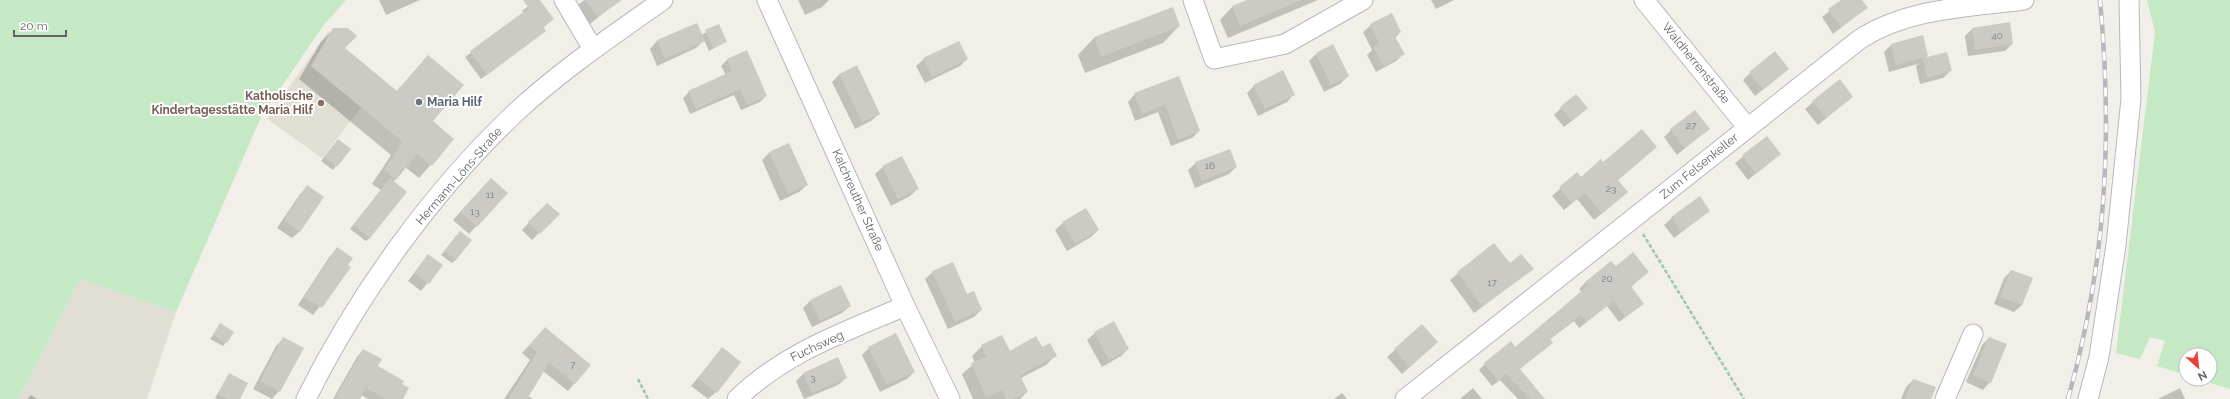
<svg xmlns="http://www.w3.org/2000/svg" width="2230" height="399" font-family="Raleway,sans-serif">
<rect width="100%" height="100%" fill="#f1efe8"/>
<path fill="#e1ded6" d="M328 31 377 87 322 158 267 119Z
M80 279 176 312 147 399H17L29 379Z"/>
<path fill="#c5e8c5" d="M0 0H346L323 26 262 115 176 312 80 279 29 379 17 399H0Z
M2147 0H2230V389L2197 379H2210V355H2186V375L2157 366 2165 341 2150 337 2140 359 2116 353 2155 32Z"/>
<path fill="#0003" d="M379 0H420L386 15Z
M536 0H539L553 19 543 28 545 31 481 79 465 57 524 13 522 11Z
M584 0H617L618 1 590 24 577 6Z
M798 0H829L822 7 805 15Z
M1249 0H1318L1228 38 1220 20 1232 7Z
M1431 0H1454L1436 9Z
M1843 0H1861L1866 8 1833 34 1822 17Z
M1172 8 1179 26 1163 43 1085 73 1078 55 1094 38Z
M696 24 701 35 718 26 725 42 709 51 704 40 696 48 657 66 650 49 657 41Z
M1371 25 1400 32 1395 38 1403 54 1396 61 1376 72 1367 55 1372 50 1363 32Z
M1973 28 2012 44 2005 51 1968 56 1965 36Z
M334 29 344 48 396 92 428 56 432 122 453 139 419 178 405 167 393 182 370 238 366 241 350 229 381 190 372 184 391 155 299 79 321 42Z
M1891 45 1927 56 1925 59 1950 71 1943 78 1920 84 1916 66 1918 64 1889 72 1884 52Z
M747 52 766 96 760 102 741 110 734 95 690 114 683 98 689 92 726 75 721 66 727 60Z
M1316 54 1348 76 1340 84 1324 92 1309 61Z
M924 59H967L960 66 925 83 916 66Z
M1788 69 1755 96 1743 80 1750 73Z
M840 74 879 114 871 121 855 129 832 82Z
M1178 78 1199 131 1192 138 1171 146 1158 112 1135 121 1128 102 1135 94Z
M1254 86 1294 94 1287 102 1258 116 1247 93Z
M1852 97 1818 125 1805 109 1813 102Z
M1561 108 1579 115 1564 127 1554 115Z
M1708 129 1677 155 1664 137 1671 130Z
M1767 137 1780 154 1748 180 1735 163Z
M335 143 336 166 333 170 321 161Z
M788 144 807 185 799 192 780 201 762 160 769 153Z
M1656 147 1617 181 1627 192 1594 220 1577 199 1564 210 1552 196 1577 174 1581 178 1603 163Z
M1196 163 1236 167 1229 174 1195 188 1188 170Z
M883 167 917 189 910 196 891 206 875 174Z
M484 186 506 193 469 234 453 220Z
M307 187 300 231 292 238 277 228 300 194Z
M547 204 558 214 532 240 522 230Z
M1709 211 1674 238 1664 225 1672 218Z
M1063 223 1098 230 1091 237 1067 251 1055 230Z
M457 235 456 260 452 263 441 255Z
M1494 244 1510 264 1532 269 1474 313 1450 280Z
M337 249 350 268 313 315 298 305 330 256Z
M428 255 442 265 421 291 408 281Z
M1616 268 1647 272 1631 287 1643 304 1619 322 1607 306 1579 328 1574 321 1549 340 1519 369 1544 399H1518L1500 380 1492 386 1479 370 1485 364 1515 348 1582 292 1579 289 1585 283Z
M2011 271 2032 278 2022 305 2014 312 1994 304 2004 278Z
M933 272 967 295 981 310 974 317 948 329 925 279Z
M810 301 850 306 842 313 812 327 803 308Z
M220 325 233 332 223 346 210 339Z
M1422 326 1437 342 1402 374 1387 357Z
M545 328 590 365 568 391 543 371 528 396 533 399H504L530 360 522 353Z
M1095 333 1128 349 1121 356 1102 367 1087 340Z
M284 338 279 391 272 399 253 389 276 346Z
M1989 338 1990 382 1983 390 1966 382 1982 345Z
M982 346 1009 353 1041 348 1055 356 1046 365 1021 378 1027 392 1020 399H973L962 374 975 363 972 356Z
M869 348 914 372 907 379 880 392 862 355Z
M722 349 716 392 708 399 691 386Z
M363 350 376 367 401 385 399 399H368L361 395 358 399H333L357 357Z
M229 374 239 399H218L215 398Z
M803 374 846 378 838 385 804 399 796 381Z
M1913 380 1930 399H1901L1906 387Z
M1473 388 1482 399H1460Z
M2180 388 2185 399H2158Z
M1342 393 1347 399H1334Z
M31 395 37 399H27Z"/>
<path fill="#cccac5" d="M523 0H540L554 19 543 27 546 31 487 75 470 51 529 8Z
M585 0H622L598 17Z
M1247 0H1302L1240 26 1232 6Z
M1841 0H1862L1868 8 1841 27 1828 9Z
M1173 7 1180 26 1101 57 1094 37Z
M1392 13 1401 32 1394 35 1405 54 1384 66 1373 47 1379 43 1370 24Z
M2010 22 2013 44 1975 50 1972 28Z
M697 23 705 41 665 59 657 40Z
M719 24 727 42 713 48 705 30Z
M333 28H348L357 36 345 48 397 91 428 55 464 85 433 121 454 139 432 166 417 154 396 180 384 170 403 142 311 66Z
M1923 35 1928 56 1896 65 1891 44Z
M959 41 968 59 932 77 923 58Z
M1333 44 1349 76 1331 85 1316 53Z
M747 50 767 96 747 105 740 89 696 109 688 91 732 71 727 59Z
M1775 51 1789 69 1763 90 1749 72Z
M1947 52 1952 71 1927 78 1923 58Z
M857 65 880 114 862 122 839 74Z
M1283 70 1295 95 1265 109 1253 85Z
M1179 76 1200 131 1178 140 1165 105 1142 114 1134 93Z
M1840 79 1853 97 1826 118 1812 101Z
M1576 94 1588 108 1572 121 1560 107Z
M1695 110 1710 129 1685 148 1670 129Z
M1642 129 1657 147 1618 180 1628 192 1602 214 1585 193 1572 203 1559 187 1577 172 1581 177 1601 159 1603 162Z
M1767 136 1781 154 1756 174 1742 155Z
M338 139 351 149 337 167 324 157Z
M789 143 808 185 788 194 769 152Z
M1230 149 1237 167 1202 181 1195 162Z
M902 156 919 189 898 199 882 166Z
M390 178 407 192 370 238 353 225Z
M491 178 508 193 477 227 460 212Z
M307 185 324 197 300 232 284 220Z
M1700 196 1710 211 1682 232 1671 217Z
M547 203 560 214 540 234 528 222Z
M1086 208 1099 230 1075 244 1062 222Z
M460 231 472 240 456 260 444 251Z
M1494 243 1510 263 1521 254 1534 269 1482 307 1457 272Z
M337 247 353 258 348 265 351 267 322 308 304 297Z
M1633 252 1649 272 1631 286 1644 304 1625 317 1614 301 1586 322 1580 315 1550 339 1553 343 1520 369 1545 399H1530L1506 374 1498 381 1484 363 1511 341 1515 347 1583 290 1587 285 1585 282 1611 261 1616 266Z
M428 254 443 265 429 284 414 273Z
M953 262 967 294 974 291 982 310 955 322 932 271Z
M2011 270 2033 278 2022 305 2000 297Z
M841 285 851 306 820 321 810 300Z
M1114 321 1129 349 1109 360 1094 332Z
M220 323 234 332 227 343 213 335Z
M1422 324 1438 342 1410 367 1394 349Z
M545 327 591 365 575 384 549 363 527 399H508L537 352 529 346Z
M896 333 915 372 887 385 868 347Z
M1002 335 1010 351 1036 336 1042 347 1050 343 1057 356 1020 375 1028 392 1013 399H1006L1002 390 986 397 971 363 986 357 981 345Z
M283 337 304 348 280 392 260 381Z
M1989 337 2007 344 1991 383 1973 375Z
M722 347 741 362 717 393 698 378Z
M363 349 382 359 378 366 404 381 402 384 409 388 403 399H386L366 388 360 399H335Z
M838 357 847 378 812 393 803 373Z
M229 373 248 383 240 399H228L218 394Z
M1913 379 1936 387 1931 399H1905Z"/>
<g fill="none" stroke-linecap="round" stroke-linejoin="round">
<defs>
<path id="minor" d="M564 0 593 49
M767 0 905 306 950 399
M1193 0 1214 59 1285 44 1363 0
M1644 0 1747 127
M306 399C357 296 431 193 514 114 560 71 612 36 663 0
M737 399C785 352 845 332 905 306
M1405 399 1860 39C1909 8 1968 7 2024 0
M1945 399 1973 334
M2088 399 2099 357 2116 245 2131 99 2129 0"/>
</defs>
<use href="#minor" stroke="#b5b8bc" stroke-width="21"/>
<path stroke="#9cc7a9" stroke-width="2.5" stroke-dasharray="4 2" stroke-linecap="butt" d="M1643 234 1744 399
M638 379 648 399"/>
<use href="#minor" stroke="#fff" stroke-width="19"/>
<defs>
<path id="rail" d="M2068 399C2106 264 2113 139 2100 0"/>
</defs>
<use href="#rail" stroke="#b6b7b8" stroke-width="4.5"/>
<use href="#rail" stroke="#fff" stroke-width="3" stroke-dasharray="9" stroke-linecap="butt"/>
</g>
<circle fill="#6b7280" stroke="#fff" stroke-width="1.5" cx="419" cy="102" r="4"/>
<circle fill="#8d6e63" stroke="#fff" stroke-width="1.5" cx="321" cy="103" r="4"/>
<g text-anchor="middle" stroke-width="4" stroke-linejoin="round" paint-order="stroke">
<g font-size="10" fill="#7a7d7f">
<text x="1997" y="39">40</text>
<text x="1691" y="129">27</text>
<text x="1210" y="169">16</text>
<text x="1611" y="192">23</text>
<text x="490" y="198">11</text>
<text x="475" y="215">13</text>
<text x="1607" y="282">20</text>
<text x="1492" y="286">17</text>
<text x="573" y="368">7</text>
<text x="813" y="381">3</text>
</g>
<g font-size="12" fill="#5f6368" stroke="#fff">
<text transform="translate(1696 63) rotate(51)" y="4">Waldherrenstraße</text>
<text transform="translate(1699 166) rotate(-39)" y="4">Zum Felsenkeller</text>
<text transform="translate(459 176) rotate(-49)" y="4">Hermann-Löns-Straße</text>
<text transform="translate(858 200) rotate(66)" y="4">Kalchreuther Straße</text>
<text transform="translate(817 346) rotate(-25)" y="4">Fuchsweg</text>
</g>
<g font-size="12" font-weight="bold" fill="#785e54" stroke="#fff" text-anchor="end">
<text x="313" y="100">Katholische<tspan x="313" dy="14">Kindertagesstätte Maria Hilf</tspan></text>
</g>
<g font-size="12" font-weight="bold" fill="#5b616d" stroke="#fff" text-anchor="start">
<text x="427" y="106">Maria Hilf</text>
</g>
</g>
<g transform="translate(2198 367) rotate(153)"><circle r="19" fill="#ffffff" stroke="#bfc1c3"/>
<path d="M0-3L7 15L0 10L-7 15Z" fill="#ea4335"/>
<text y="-6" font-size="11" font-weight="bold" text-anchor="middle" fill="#5f6368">N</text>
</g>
<path d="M14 30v6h52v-6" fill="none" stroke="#5f6368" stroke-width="2"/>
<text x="20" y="30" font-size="12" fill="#5f6368" stroke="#ffffff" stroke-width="3" paint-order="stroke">20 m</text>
</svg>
